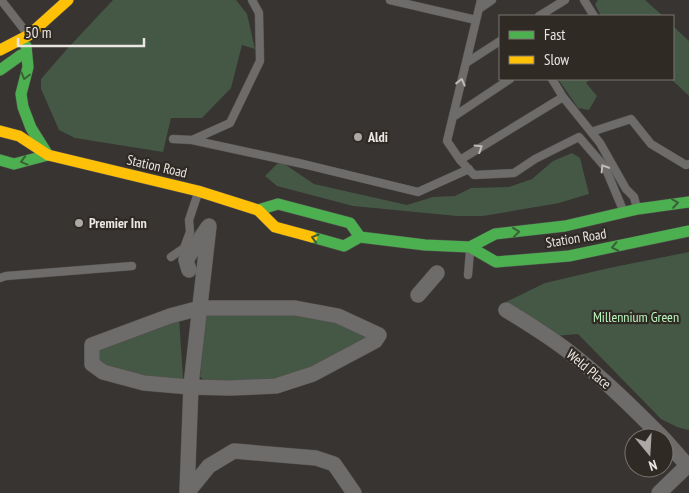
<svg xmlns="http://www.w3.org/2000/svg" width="689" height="493" font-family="'PT Sans Narrow',sans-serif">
<rect width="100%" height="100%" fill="#373431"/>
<path fill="#455745" d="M113 0H236L247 14 255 49 242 45 231 88 202 118H171L163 152 75 138 59 130 41 89V79L67 49Z
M598 0H645L663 16H646L645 15 644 16H601L595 4Z
M673 26 689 41V96L671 79H673Z
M558 79H591L586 83 597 96 589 110 578 108Z
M572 153 580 158 589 194 559 203 483 216H457L353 206 277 186 265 176 280 161 314 184 407 205 433 197 455 196 471 188 509 187 532 179 553 161Z
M689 252V429L688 430 677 427 661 419 578 334 555 336 506 302 545 283 609 268Z
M206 310 312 311 376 338 302 377 209 383 200 377Z
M179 317 183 378 179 382 97 368V354L104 346Z"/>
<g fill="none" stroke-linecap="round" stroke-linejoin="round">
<defs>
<path id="lane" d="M1 0 26 32
M390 0 476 20
M584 0 594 16
M479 9 492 0
M539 16 565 0
M466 63 500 41
M552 79 563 97 600 143 626 189 634 197 637 208
M563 97 460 160 474 175 514 173 535 159 579 137 605 167 623 210
M453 117 510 79
M591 132 631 119 651 144 686 165 689 164
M173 139 192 140 230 123 260 61 259 13 252 0
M192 140 303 164 418 192 469 169
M460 160 447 141 481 0
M171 257 184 248 190 232 189 220 198 193
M468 275 470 251
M0 278 6 276 132 266"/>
<path id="street" d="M189 270 186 260 208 227
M418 295 437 273
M200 308H295L338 316 379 335 375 341 313 374 276 386 230 388 190 387 144 383 103 372 92 364V345L170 316Z
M506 310C529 324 552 338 573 355 605 380 634 409 663 438
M664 439 687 465
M187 492 191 385 209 226
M187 493 209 466 234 451 316 458 334 464 354 493
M659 493 689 464"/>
<path id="fast" d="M26 46 28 67 21 94 23 107 31 128 48 155
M0 70 21 55
M0 160 14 164 48 155
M258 210 278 204 350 223 360 237
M312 237 344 246 360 237 425 245 470 247 496 262 569 256 689 231
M470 247 495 234 565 226 638 209 689 202"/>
<path id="slow" d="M0 50 29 35 68 0
M0 131 19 136 48 155 198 191 258 210 275 227 312 237"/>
</defs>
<use href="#lane" stroke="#53504e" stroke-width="9"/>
<use href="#street" stroke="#53504e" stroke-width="16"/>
<use href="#fast" stroke="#53504e" stroke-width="12"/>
<use href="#slow" stroke="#53504e" stroke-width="12"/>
<use href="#lane" stroke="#6e6c6a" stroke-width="8"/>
<use href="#street" stroke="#6e6c6a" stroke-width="15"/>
<use href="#fast" stroke="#4caf50" stroke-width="11"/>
<use href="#slow" stroke="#ffc107" stroke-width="11"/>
</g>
<defs><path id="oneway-chevron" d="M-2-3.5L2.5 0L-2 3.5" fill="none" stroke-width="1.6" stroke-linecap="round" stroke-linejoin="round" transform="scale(1.25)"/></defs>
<g stroke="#3b5f36">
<use href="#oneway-chevron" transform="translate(25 76) rotate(105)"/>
<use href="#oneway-chevron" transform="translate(24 161) rotate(165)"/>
<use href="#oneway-chevron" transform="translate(675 203) rotate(-8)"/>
<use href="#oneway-chevron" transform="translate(516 232) rotate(-6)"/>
<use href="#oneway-chevron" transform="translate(315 238) rotate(-164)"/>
<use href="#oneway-chevron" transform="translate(615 247) rotate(168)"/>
</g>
<g stroke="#bfbbb9">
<use href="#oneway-chevron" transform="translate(461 82) rotate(-76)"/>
<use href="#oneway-chevron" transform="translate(479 148) rotate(-32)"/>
<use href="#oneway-chevron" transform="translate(604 168) rotate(-122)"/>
</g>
<g fill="#aba8a5" stroke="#302a24" stroke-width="2">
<circle cx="358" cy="137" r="5"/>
<circle cx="79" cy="223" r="5"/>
</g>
<g text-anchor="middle" stroke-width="4.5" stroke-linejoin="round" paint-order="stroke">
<g font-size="14" font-weight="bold" fill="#eae6e3" stroke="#302a24" text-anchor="start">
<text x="368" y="142">Aldi</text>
<text x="89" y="228">Premier Inn</text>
</g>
<g font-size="14" fill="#eae6e3" stroke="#302a24">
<text transform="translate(157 166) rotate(13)" y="5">Station Road</text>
<text transform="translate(576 238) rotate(-9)" y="5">Station Road</text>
<text transform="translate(589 369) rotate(40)" y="5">Weld Place</text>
</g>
<g font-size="14" fill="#b8f6bc" stroke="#302a24">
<text x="636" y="322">Millennium Green</text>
</g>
</g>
<rect x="499" y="15" width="175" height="65" fill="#302a24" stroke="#7a7570"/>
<rect x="509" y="31" width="25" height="8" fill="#4caf50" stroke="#7a7570"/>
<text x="544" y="40" font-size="15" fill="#eae6e3">Fast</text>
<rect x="509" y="56" width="25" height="8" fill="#ffc107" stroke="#7a7570"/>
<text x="544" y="65" font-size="15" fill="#eae6e3">Slow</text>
<g transform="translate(649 453) rotate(162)"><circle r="24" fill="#302a24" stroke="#7a7570"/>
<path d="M0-4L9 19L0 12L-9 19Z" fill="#aba8a5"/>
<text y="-8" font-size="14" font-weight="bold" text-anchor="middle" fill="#eae6e3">N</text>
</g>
<path d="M18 38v8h126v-8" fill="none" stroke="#eae6e3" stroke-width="2.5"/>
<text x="25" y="38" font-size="15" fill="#eae6e3" stroke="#302a24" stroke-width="4" paint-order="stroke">50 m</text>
</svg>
